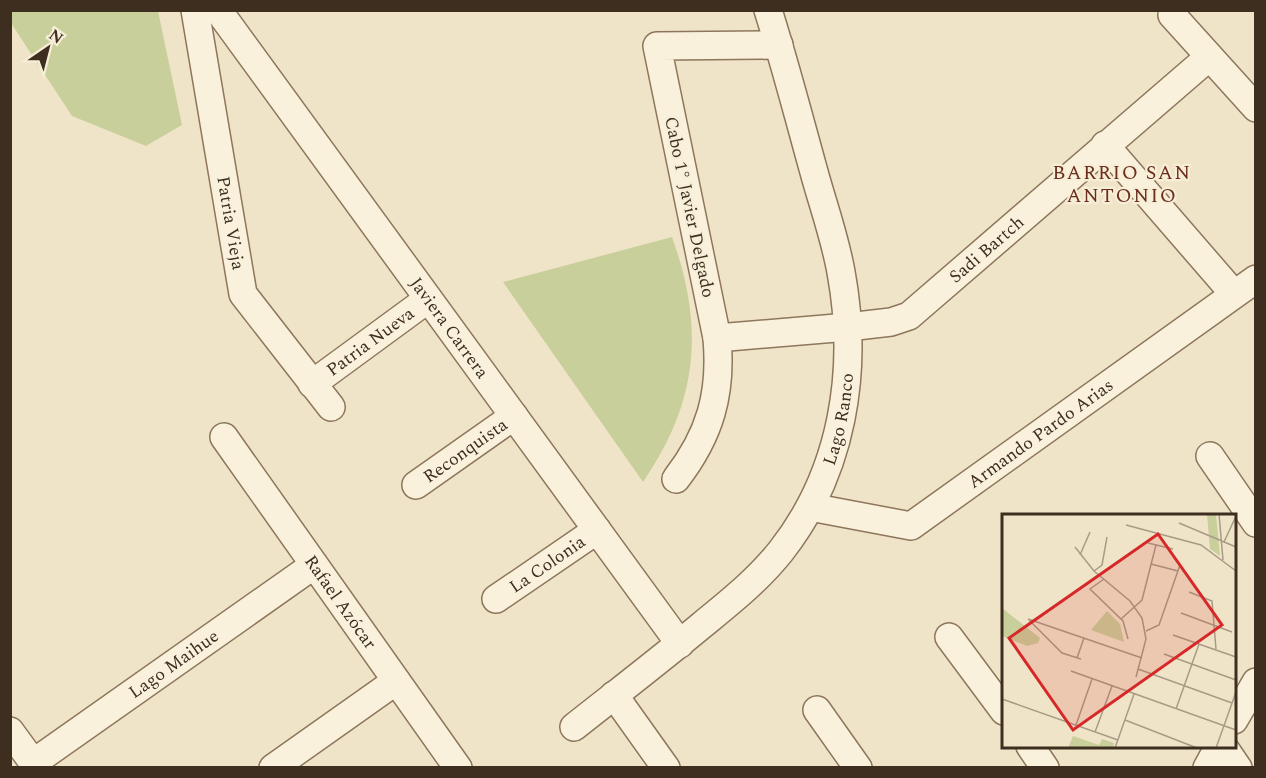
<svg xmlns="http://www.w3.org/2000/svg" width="1266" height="778" font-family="Spectral,serif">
<rect width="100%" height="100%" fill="#f0e4c8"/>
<path fill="#c9cf9b" d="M10 11H158L182 125 146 146 72 116 11 23Z
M672 237C705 328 698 402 643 482L503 282Z"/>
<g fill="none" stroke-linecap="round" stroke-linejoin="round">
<defs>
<g id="minor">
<path id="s1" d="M195 10 243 294 331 407"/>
<path id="s2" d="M218 10 680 644"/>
<path d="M1172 15 1256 108"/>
<path d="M1105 145 1234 294"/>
<path id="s3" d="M717 338 848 327 891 322 909 316 1209 57"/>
<path id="s4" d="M312 384 428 299"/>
<path id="s5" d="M224 437 458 768"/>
<path d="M1210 456 1256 523"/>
<path d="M676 479C710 435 722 394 717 338L657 46 779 45"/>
<path id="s6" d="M416 485 514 416"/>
<path id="s7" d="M810 507 911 526 1256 279"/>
<path id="s8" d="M496 599 597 530"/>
<path d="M949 637 1004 711"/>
<path d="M614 695 666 768"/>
<path d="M817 710 858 768"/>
<path d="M1234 720 1256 682"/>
<path id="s9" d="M574 727C617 693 660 660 702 625 730 602 758 580 781 551 843 472 859 370 841 272 835 238 823 205 814 172 799 118 785 64 768 10"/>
<path d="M10 731 37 768"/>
<path d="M1030 746 1045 768"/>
<path d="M1223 746 1238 768"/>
<path id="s10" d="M33 763 314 565"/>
<path d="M273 768 396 681"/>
<path d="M1207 768 1219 746"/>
</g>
</defs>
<use href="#minor" stroke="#8d765c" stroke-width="30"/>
<use href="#minor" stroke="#faf1dc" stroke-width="27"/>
</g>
<g text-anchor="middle" stroke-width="4.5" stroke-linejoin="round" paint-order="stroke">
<g font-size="18" fill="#3d2e20" stroke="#f7eed8">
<text transform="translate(690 207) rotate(78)" y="6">Cabo 1° Javier Delgado</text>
<text dy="6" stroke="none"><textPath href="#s1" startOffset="216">Patria Vieja</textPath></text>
<text dy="6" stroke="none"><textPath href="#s3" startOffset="296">Sadi Bartch</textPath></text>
<text dy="6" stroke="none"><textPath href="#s2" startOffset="393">Javiera Carrera</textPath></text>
<text dy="6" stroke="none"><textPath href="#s4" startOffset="72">Patria Nueva</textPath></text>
<text dy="6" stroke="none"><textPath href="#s9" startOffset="418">Lago Ranco</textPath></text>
<text dy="6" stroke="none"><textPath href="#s7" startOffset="262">Armando Pardo Arias</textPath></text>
<text dy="6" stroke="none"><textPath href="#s6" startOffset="60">Reconquista</textPath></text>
<text dy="6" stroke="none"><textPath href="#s8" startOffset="62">La Colonia</textPath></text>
<text dy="6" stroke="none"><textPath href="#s5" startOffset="202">Rafael Azócar</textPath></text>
<text dy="6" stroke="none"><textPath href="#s10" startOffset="172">Lago Maihue</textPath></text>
</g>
<g font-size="20" letter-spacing="1.5" fill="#6b2e1e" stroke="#f7eed8">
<text x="1122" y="179">BARRIO SAN<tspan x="1122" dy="23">ANTONIO</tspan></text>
</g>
</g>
<g transform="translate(1002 514)">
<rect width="234" height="234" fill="#f0e4c8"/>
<path d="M205 0H214L218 42 208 35ZM0 94 38 124 36 129 25 132 0 122ZM105 97 118 110 122 128 89 116ZM71 222 97 231 100 225 112 229 111 234H66Z" fill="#c9cf9b"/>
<path fill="none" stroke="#a89b85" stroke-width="1.5" d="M217 0 221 46M177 9 234 33M124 11 199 31 234 57M222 28 234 2M146 29 171 35M73 33 92 57 128 87 140 104 144 125 134 163M78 41 88 18M149 50 176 57M92 57 100 51 105 23M102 65 88 75 121 107 126 125M187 78 210 87 214 135M179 99 230 118M26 105 140 144M119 105 140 86 154 31M27 106 60 139 79 145M144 117 157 111 178 51M171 121 234 143M162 140 234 166M75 144 82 124M136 155 230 189M69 157 234 216M0 185 116 226M174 195 197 130M123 206 195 234M74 211 90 165M93 218 110 172M113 234 132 180M214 234 234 178"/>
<path fill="#d62828" fill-opacity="0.15" stroke="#d62828" stroke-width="3" d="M156 20 220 111 71 216 7 124Z"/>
<rect width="234" height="234" fill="none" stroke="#3d2e20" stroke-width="3"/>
</g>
<rect width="1266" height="778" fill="none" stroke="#3d2e20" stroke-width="24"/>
<g transform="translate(48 48) rotate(35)" stroke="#f7eed8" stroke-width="4.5" paint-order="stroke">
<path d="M0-4.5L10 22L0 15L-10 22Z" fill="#3d2e20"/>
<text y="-9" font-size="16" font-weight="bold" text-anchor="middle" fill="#3d2e20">N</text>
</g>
</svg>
